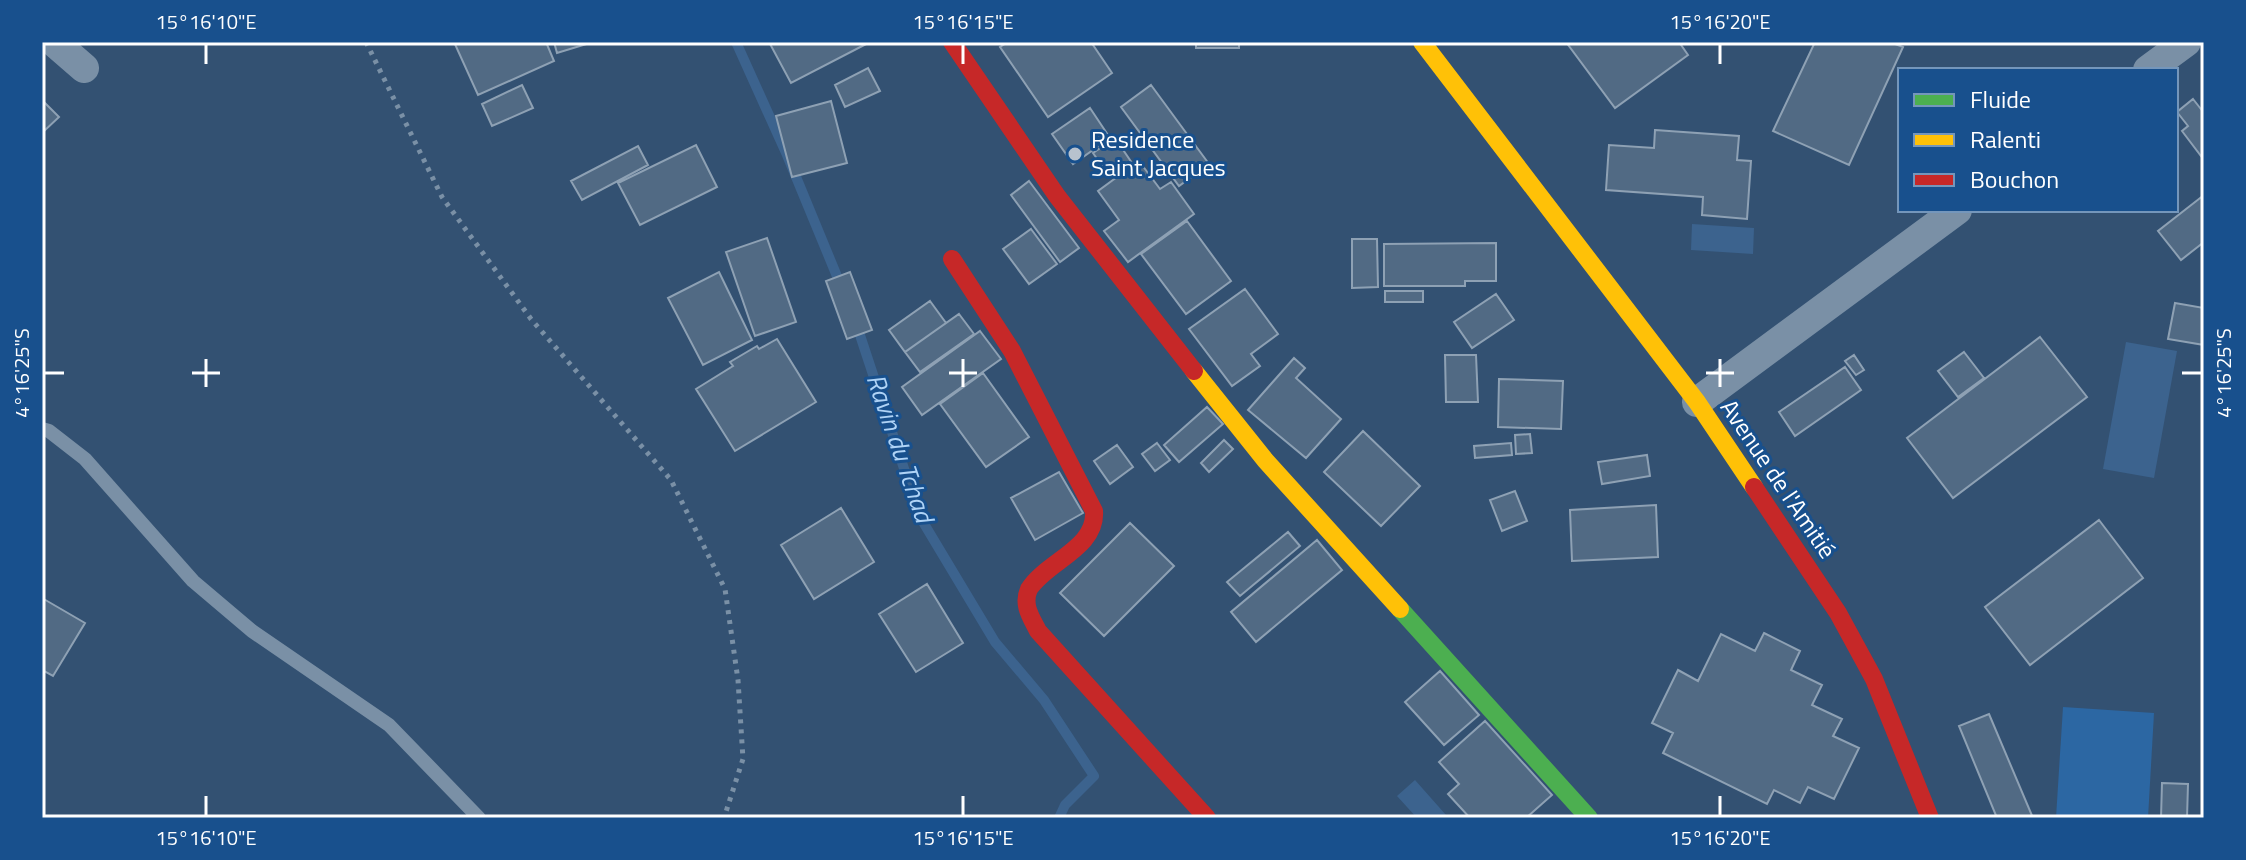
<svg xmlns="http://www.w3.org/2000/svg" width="2246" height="860" font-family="'Titillium Web',sans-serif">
<rect width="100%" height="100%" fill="#335172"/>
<path fill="#2c67a3" d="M2063 707 2154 713 2148 818H2056Z"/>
<path fill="#3c638e" d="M1692 224 1754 228 1753 254 1691 250Z
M2126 342 2177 351 2154 478 2103 469Z
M1415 780 1446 815 1442 818H1417L1397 796Z"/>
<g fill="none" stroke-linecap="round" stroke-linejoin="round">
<path stroke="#3c638e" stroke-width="10" d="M736 42 787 155 841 286
M856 323 920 517 995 642 1044 700 1094 776 1065 805 1059 818"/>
</g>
<path fill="#516a84" stroke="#8ea1b4" stroke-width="2" d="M454 42H546L554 61 478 95Z
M554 42H593L557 53Z
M769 42H870L791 83Z
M1008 42H1091L1112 73 1048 117 1000 47Z
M1196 42H1239V48H1196Z
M1566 42H1679L1688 55 1615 108Z
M1815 42H1890L1903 47 1849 165 1773 131Z
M868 68 880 91 845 107 835 85Z
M522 85 533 108 492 126 482 104Z
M1151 85 1209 164 1179 186 1121 107Z
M2193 99 2204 113V160L2182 131 2188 126 2177 112Z
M42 100 59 117 42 133Z
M831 101 847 163 792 177 776 116Z
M1090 108 1110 138 1073 164 1052 134Z
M1655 130 1739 136 1737 160 1751 161 1747 219 1702 215 1703 197 1606 190 1609 145 1654 148Z
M1115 138 1132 163 1110 177 1093 153Z
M696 145 717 187 640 225 618 183Z
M638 146 648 165 582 200 571 181Z
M1139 161 1160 189 1171 182 1194 214 1128 262 1104 231 1119 220 1098 191Z
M1029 181 1079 248 1060 262 1011 195Z
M2204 195V242L2181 260 2158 231Z
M1187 221 1231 281 1186 314 1141 254Z
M1031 229 1057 264 1029 284 1003 249Z
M767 238 796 322 755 336 726 252Z
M1352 239H1377L1378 287 1352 288Z
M1496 243V281H1465V286H1384V244Z
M719 272 752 340 703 365 668 298Z
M850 272 872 330 847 339 826 281Z
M1245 289 1278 334 1251 354 1260 366 1232 386 1189 329Z
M1385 291H1423V302H1385Z
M1496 294 1514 320 1472 348 1454 322Z
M930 301 946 323 905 352 889 330Z
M2175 303 2204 308V345L2168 339Z
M959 314 974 334 920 372 905 352Z
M980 331 1001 359 922 415 902 387Z
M2040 337 2087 397 1953 498 1907 438Z
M777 339 816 402 735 451 696 389 733 366 730 362 757 346 759 349Z
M1964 352 1984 378 1958 397 1938 371Z
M1445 355H1476L1478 402H1446Z
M1854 355 1864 370 1856 375 1845 361Z
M1294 358 1305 368 1296 378 1341 419 1306 458 1248 410Z
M1845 367 1861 390 1795 436 1779 412Z
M983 373 1029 437 986 467 940 404Z
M1499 379 1563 381 1561 429 1498 427Z
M1207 407 1223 424 1179 462 1164 445Z
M1363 431 1420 486 1381 526 1324 472Z
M1530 434 1532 453 1516 454 1515 435Z
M1224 440 1233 449 1209 472 1201 463Z
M1157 443 1170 460 1155 471 1142 454Z
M1511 443 1512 455 1475 458 1474 446Z
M1117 445 1133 467 1110 484 1094 461Z
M1647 455 1650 476 1602 484 1598 462Z
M1059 472 1083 513 1035 540 1011 498Z
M1515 491 1527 521 1502 531 1490 500Z
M1656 505 1658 557 1572 561 1570 510Z
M841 508 874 562 814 599 781 545Z
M2099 520 2143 578 2030 665 1985 607Z
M1130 523 1174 566 1104 636 1060 593Z
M1288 532 1300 546 1240 596 1227 582Z
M1317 540 1342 570 1256 642 1231 612Z
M927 584 963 643 916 672 879 614Z
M42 598 85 623 53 676 42 670Z
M1764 633 1800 651 1791 670 1822 685 1812 705 1842 719 1833 736 1859 748 1834 799 1808 787 1800 803 1774 790 1767 804 1663 753 1673 733 1652 723 1678 670 1698 681 1721 634 1755 651Z
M1440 671 1479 715 1444 745 1405 702Z
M1989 714 2033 818H1997L1959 726Z
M1485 721 1552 795 1526 818H1470L1448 794 1459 784 1439 762Z
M2162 783 2188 784 2187 818H2161Z"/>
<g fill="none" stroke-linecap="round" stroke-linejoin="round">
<path stroke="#7a90a6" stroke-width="5" stroke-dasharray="4 6" stroke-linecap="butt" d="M366 42 442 197 531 319 671 480 725 589 738 680 743 759 724 818"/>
<path stroke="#7a90a6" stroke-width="14" d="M42 429 49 431 85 459 193 581 252 631 389 725 479 818"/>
<path stroke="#7a90a6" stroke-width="30" d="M54 42 84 68
M2148 70 2186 42
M1697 402 1957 210"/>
<path stroke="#4caf50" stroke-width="18" d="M1400 609 1589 818"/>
<path stroke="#ffc107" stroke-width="18" d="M1422 42 1697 402 1754 487
M1194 371 1265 460 1400 609"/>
<path stroke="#c62828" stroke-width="18" d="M952 42 1057 196 1194 371
M952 259 1012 351 1094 511C1097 548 1047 561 1029 589 1022 605 1031 617 1038 631L1207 818
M1754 487 1838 613 1874 679 1930 818"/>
</g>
<path fill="none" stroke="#fff" stroke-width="3" d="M206 44V64M963 44V64M1720 44V64M206 359V387M963 359V387M1720 359V387M44 373H64M192 373H220M949 373H977M1706 373H1734M2182 373H2202M206 796V816M963 796V816M1720 796V816"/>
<circle fill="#b8c2ce" stroke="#18508d" stroke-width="3" cx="1075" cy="154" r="8"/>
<g text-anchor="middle" stroke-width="6" stroke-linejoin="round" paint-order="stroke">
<g font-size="24" fill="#fff" stroke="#18508d" text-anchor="start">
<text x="1091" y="148">Residence<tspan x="1091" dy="28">Saint Jacques</tspan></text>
</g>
<g font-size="24" fill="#fff" stroke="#18508d">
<text transform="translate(1778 479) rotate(56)" y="8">Avenue de l'Amitié</text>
</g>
<g font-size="26" font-style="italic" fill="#afd3f6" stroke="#18508d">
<text transform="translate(900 448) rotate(71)" y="9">Ravin du Tchad</text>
</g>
</g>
<rect width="2246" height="860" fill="none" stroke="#18508d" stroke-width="88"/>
<rect x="1898" y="68" width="280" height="144" fill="#18508d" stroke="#7496bb" stroke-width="2"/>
<rect x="1914" y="94" width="40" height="12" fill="#4caf50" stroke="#7496bb" stroke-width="2"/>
<text x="1970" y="108" font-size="24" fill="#ffffff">Fluide</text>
<rect x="1914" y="134" width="40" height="12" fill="#ffc107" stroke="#7496bb" stroke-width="2"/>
<text x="1970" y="148" font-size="24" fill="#ffffff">Ralenti</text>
<rect x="1914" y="174" width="40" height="12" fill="#c62828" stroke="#7496bb" stroke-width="2"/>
<text x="1970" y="188" font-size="24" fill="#ffffff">Bouchon</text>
<rect x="44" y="44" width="2158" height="772" fill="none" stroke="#fff" stroke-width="3"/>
<g font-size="20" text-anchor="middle" fill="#fff">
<text x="206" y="29">15°16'10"E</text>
<text x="963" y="29">15°16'15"E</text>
<text x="1720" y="29">15°16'20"E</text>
<text transform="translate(22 373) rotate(-90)" y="7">4°16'25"S</text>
<text transform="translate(2224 373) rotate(-90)" y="7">4°16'25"S</text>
<text x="206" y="845">15°16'10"E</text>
<text x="963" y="845">15°16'15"E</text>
<text x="1720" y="845">15°16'20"E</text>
</g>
</svg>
